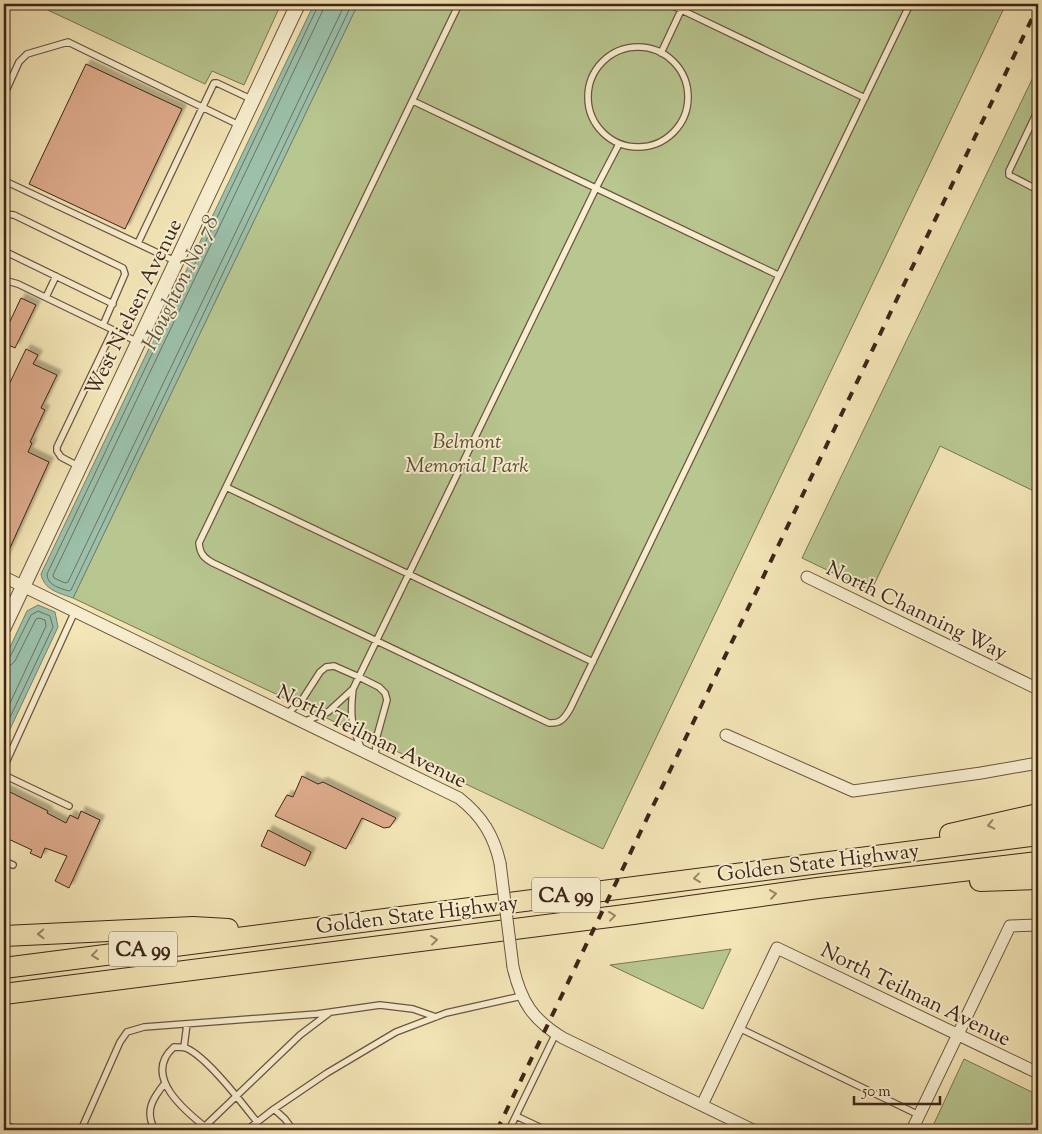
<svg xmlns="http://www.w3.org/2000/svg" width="1042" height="1134" font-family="'Sorts Mill Goudy',serif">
<defs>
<filter id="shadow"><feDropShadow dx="4.5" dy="-4.5" stdDeviation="1" flood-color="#0004"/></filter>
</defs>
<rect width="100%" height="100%" fill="#f4e6b7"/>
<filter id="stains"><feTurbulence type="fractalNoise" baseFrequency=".004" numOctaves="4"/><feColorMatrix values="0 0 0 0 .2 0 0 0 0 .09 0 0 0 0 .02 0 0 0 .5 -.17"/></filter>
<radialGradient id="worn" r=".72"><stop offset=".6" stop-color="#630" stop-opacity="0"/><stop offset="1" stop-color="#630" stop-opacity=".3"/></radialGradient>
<path fill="#b8c690" stroke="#7b7554" d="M35 4H281L244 85 212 71 205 84Z
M358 4H1006L603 849 73 598Z
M1038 67V493L940 446 871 591 802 558Z
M731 949 703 1009 610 965Z
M964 1059 1038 1095V1130H931Z"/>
<path fill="#9cc0aa" stroke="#768270" d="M314 4H358L73 598C59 593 44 590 41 574Z
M38 605 55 612 58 627 4 742V660L27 611Z"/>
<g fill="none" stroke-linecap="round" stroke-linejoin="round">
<path stroke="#6d7262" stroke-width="1" d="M318 4 317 8 47 574C47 585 59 588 69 591L71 590 352 4
M324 4 323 10 53 575 54 578 65 583 68 582 345 4
M4 660 10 657 31 615 38 611 50 616 53 627 4 730
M4 667 11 665 15 661 36 619 39 618 45 620 46 626 4 716"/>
</g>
<path fill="#deac8d" stroke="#3e2419" filter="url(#shadow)" d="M86 64 182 109 125 229 29 184Z
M21 298 36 305 15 348 4 343V334Z
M26 349 38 355 33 364 57 375 41 408 45 410 30 442 32 443 28 452 49 462 4 561V395Z
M302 776 318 784 323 782 396 818 390 827 384 828 362 818 346 849 275 816 287 795 293 797Z
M4 789 48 811 47 813 66 823 70 815 78 819 81 811 100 820 69 888 55 881 67 856 45 848 41 858 30 853 32 850 4 837Z
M268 830 311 852 305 866 261 846Z"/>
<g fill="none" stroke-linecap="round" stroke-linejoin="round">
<defs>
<path id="service" d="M459 4 199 543C200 554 204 558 213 563L549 723C560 724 564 719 570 709L910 4
M669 4 865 98
M588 97a50 50 0 1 1 100 0a50 50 0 1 1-100 0Z
M661 53 684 4
M4 95 19 62 27 54 68 42 241 126
M413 101 778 275
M1038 110 1009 171V175L1038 190
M4 179 7 182 175 261
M4 217 6 214 14 215 123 268 125 274 103 325
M138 243 214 83H217L253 100
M4 251 113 304
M4 280 18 284 138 342
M46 297 56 276
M78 466 61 457 57 451V447L113 330
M226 487 593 662
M353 689C350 716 351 725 362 750
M287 714 302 700 320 672 326 667 334 666 359 677 379 687 385 693 387 700 377 736 375 756
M303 722 328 712 353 689 596 188 619 144
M4 767 75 611
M4 775 69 806
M4 861 13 865
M739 1028 919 1115
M184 1047 187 1024
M274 1109 285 1119 293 1130
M516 1116 546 1130
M4 1125 20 1130
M81 1130 120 1042 127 1032 144 1027 317 1014 380 1005 413 1009 436 1017
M155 1130C144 1111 153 1098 165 1083
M201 1130 300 1035 329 1013
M209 1130C186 1112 141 1076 174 1047 178 1047 182 1047 186 1048 207 1057 242 1103 257 1122
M247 1130 274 1109 327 1073 396 1032 446 1013 522 996
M509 1130 556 1033"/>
<path id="minor" d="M4 577 459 798C482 816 494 836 500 863
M807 577 1038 689
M726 735 853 791 981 773 1038 763
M513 967C521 1002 533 1020 563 1038L753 1130
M702 1105 777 948 1038 1073
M912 1130 1010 926 1038 925"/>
<path id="tertiary" d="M4 627 298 4"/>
<path id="motorway" d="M950 834 1038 814
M980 881 1038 879
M4 936 193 927 228 929
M4 968 1038 835
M4 994 633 914 818 888 1038 862"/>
</defs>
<use href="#service" stroke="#6c5440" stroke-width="8"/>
<use href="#minor" stroke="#6c5440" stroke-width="13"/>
<use href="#tertiary" stroke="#6c5440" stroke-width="16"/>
<use href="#motorway" stroke="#3e2419" stroke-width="22"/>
<use href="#service" stroke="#f8efd0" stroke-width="5.5"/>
<use href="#minor" stroke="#f8efd0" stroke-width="11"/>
<use href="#tertiary" stroke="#f8efd0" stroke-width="14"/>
<use href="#motorway" stroke="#f4e6b7" stroke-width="20"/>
<path stroke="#3e2419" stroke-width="4" stroke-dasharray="9 9" stroke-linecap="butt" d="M497 1130 1038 6"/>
<defs>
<path id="minor-bridge" d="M500 863 513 967"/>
</defs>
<use href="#minor-bridge" stroke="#6c5440" stroke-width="13" stroke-linecap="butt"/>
<use href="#minor-bridge" stroke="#f8efd0" stroke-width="11"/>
</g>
<defs><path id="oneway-chevron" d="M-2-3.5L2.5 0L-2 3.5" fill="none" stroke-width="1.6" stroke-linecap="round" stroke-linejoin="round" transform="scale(1.25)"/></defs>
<g stroke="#998568">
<use href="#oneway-chevron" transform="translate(991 825) rotate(167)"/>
<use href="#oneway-chevron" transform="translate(697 878) rotate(173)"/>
<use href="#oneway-chevron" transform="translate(773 894) rotate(-8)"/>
<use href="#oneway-chevron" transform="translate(612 916) rotate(-7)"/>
<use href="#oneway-chevron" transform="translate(41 934) rotate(178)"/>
<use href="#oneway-chevron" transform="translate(434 940) rotate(-7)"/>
<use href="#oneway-chevron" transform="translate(95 955) rotate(173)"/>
</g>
<g text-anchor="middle" stroke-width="4" stroke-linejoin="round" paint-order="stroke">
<g fill="#f8efd0" stroke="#766150" stroke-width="1">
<rect x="532" y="877.5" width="68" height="35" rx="4"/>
<rect x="109" y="931.5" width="68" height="35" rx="4"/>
</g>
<g font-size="20" font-weight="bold" fill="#3e2419">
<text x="566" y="902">CA 99</text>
<text x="143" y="956">CA 99</text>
</g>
<g font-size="21" fill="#3e2419" stroke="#f8efd0">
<text transform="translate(133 307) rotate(-64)" y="7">West Nielsen Avenue</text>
<text transform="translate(917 610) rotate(26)" y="7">North Channing Way</text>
<text transform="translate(372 736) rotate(26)" y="7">North Teilman Avenue</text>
<text transform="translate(818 862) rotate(-7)" y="7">Golden State Highway</text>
<text transform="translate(417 914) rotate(-7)" y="7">Golden State Highway</text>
<text transform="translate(916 994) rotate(26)" y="7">North Teilman Avenue</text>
</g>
<g font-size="21" font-style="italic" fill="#5c4c37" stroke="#f8efd0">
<text x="467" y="448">Belmont<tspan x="467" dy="24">Memorial Park</tspan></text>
</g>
<g font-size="22" font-style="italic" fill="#5a5344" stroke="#f8efd0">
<text transform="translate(179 282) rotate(-64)" y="8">Houghton No. 78</text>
</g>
</g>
<rect width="1042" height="1134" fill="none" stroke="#f4e6b7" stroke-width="20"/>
<rect x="5" y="5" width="1032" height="1124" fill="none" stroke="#3e2419" stroke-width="2.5"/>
<rect x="10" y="10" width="1022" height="1114" fill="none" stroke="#3e2419"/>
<path d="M854 1096v8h86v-8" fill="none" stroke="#3e2419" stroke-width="2.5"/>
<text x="862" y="1096" font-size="15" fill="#3e2419" stroke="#f8efd0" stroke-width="4" paint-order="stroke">50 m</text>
<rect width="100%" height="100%" filter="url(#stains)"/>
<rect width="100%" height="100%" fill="url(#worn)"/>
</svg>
